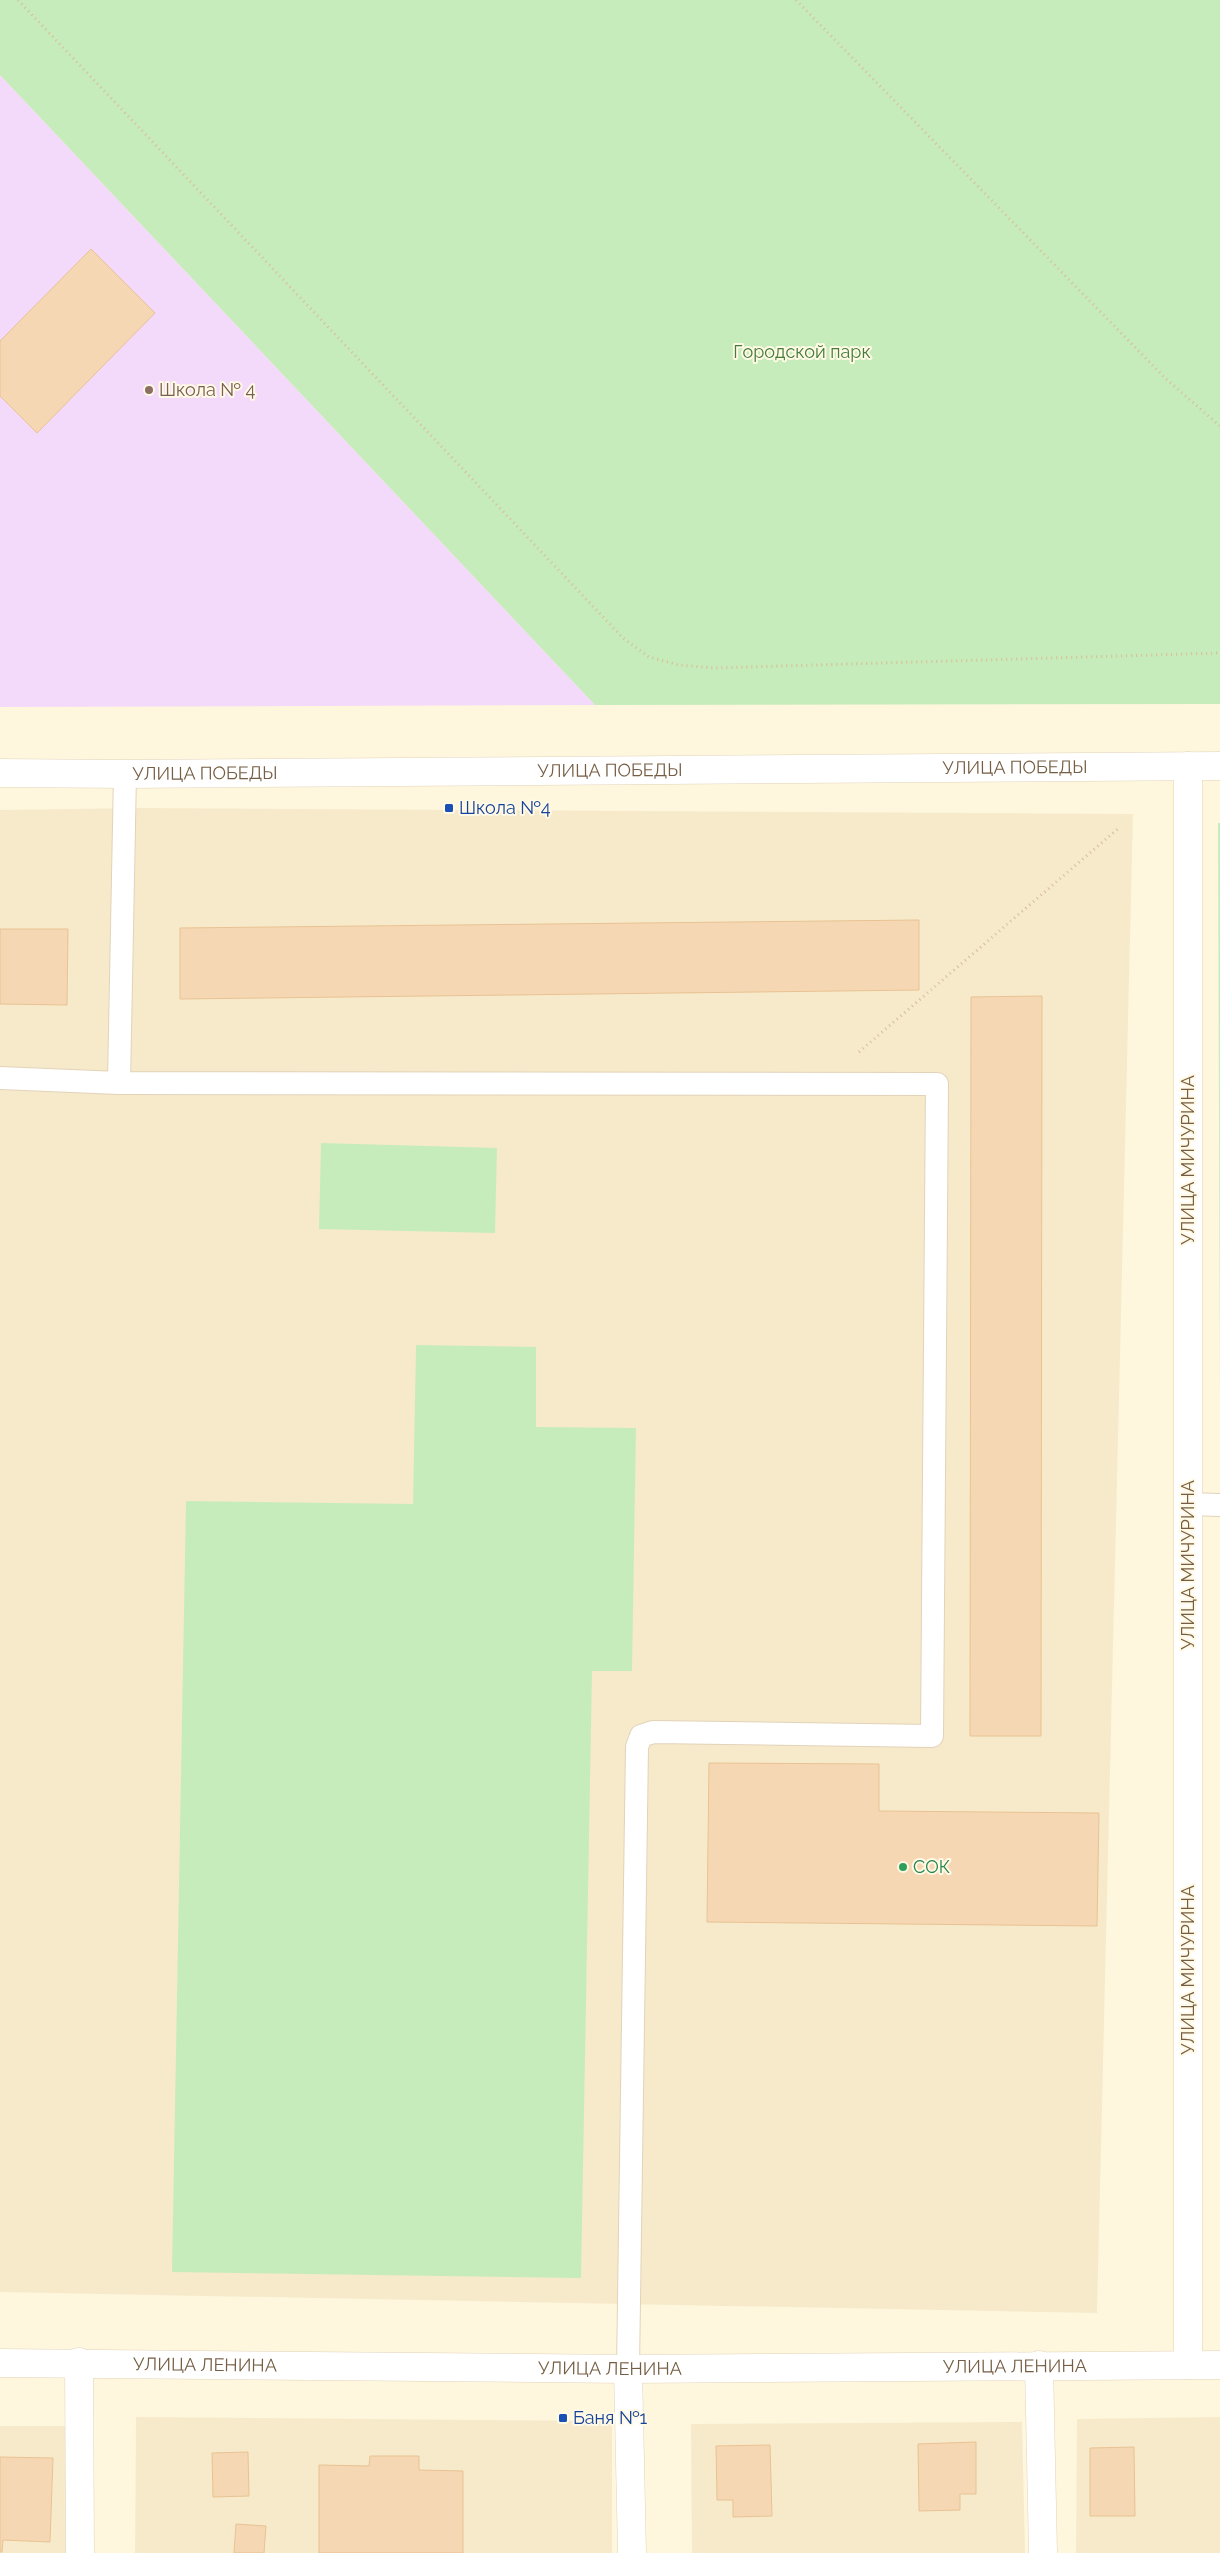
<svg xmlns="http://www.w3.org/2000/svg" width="1220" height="2553" font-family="Raleway,sans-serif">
<rect width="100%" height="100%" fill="#fef7dd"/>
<path fill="#f6eacb" d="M142 808 1133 814 1097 2313 0 2292V810Z
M136 2417 612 2421V2553H135Z
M1220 2417V2553H1076L1077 2419Z
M1022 2422 1025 2553H692L691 2424Z
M0 2426H70L71 2553H0Z"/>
<path fill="#f3dafa" d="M0 75 595 705 0 707Z"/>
<path fill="#c7ecbb" d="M0 0H1220V704L595 705 0 75Z
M1218 823H1220V1401Z
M321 1143 497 1148 495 1233 319 1229Z
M416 1345 536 1347V1427L636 1428 632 1671H592L581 2278 172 2272 186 1501 413 1504Z"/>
<path fill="#f5d8b3" stroke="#e9c292" d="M91 249 155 313 37 433 0 396V341Z
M919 920V990L180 999V928Z
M0 929H68L67 1005 0 1004Z
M1042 996 1041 1736H970L971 997Z
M709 1763 879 1764V1811L1099 1813 1097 1926 707 1922Z
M976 2442V2494H960V2510L919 2511 918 2444Z
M770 2445 772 2516 733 2517V2500H717L716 2446Z
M1134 2447 1135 2516H1090V2448Z
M248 2452 249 2496 213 2497 212 2453Z
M370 2456H419V2470L463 2471V2553H319V2465L369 2466Z
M0 2457 53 2458 50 2542 3 2540 2 2552H0Z
M236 2524 266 2526 264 2553H234Z"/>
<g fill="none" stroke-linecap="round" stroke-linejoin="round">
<defs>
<path id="lane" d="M0 1078 119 1083 937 1084 932 1736 653 1732 641 1736 637 1747 628 2369
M119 1083 125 774
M1188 1504 1220 1505"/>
<g id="street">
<path d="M1188 766V2365"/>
<path id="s1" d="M0 773 125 774 1220 766"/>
<path d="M79 2362 80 2553"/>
<path id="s2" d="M0 2363 628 2369 1220 2365"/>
<path d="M1039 2365 1043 2553"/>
<path d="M628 2369 632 2553"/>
</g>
</defs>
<use href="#lane" stroke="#e2d3b9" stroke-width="24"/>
<use href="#street" stroke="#e2d3b9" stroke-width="29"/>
<path stroke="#d9bc97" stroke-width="3" stroke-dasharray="1 4" stroke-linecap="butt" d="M18 0 623 638 649 657 679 665 714 668 1220 653
M796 0 1165 378 1220 426
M859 1052 1120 827"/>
<use href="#lane" stroke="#fff" stroke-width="22"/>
<use href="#street" stroke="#fff" stroke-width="28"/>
</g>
<circle fill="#8d6e63" stroke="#fff9e5" stroke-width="2" cx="149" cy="390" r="5"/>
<g fill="#1a4fb4" stroke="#fff9e5" stroke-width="2">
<rect x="444" y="803" width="10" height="10" rx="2.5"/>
<rect x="558" y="2413" width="10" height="10" rx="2.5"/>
</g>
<circle fill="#2e9e5b" stroke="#fff9e5" stroke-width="2" cx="903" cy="1867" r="5"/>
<g text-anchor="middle" stroke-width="4" stroke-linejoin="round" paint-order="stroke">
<g font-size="18" fill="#437c3b" stroke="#fff9e5">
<text x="802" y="358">Городской парк</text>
</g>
<g font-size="18" fill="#785e54" stroke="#fff9e5" text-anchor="start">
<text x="159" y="396">Школа № 4</text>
</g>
<g font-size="18" fill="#755e44" stroke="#fff9e5">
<text dy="6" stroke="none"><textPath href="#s1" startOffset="1015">УЛИЦА ПОБЕДЫ</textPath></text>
<text dy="6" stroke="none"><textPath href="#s1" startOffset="610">УЛИЦА ПОБЕДЫ</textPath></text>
<text dy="6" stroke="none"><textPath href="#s1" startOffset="205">УЛИЦА ПОБЕДЫ</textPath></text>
<text transform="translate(1188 1160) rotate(-90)" y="6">УЛИЦА МИЧУРИНА</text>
<text transform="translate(1188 1565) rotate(-90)" y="6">УЛИЦА МИЧУРИНА</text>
<text transform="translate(1188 1970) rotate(-90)" y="6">УЛИЦА МИЧУРИНА</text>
<text dy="6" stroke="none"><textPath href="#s2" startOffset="205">УЛИЦА ЛЕНИНА</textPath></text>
<text dy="6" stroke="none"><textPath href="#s2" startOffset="1015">УЛИЦА ЛЕНИНА</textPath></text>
<text dy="6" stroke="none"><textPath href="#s2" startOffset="610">УЛИЦА ЛЕНИНА</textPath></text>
</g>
<g font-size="18" fill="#164399" stroke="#fff9e5" text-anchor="start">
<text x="459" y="814">Школа №4</text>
<text x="573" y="2424">Баня №1</text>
</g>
<g font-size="18" fill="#27864d" stroke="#fff9e5" text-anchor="start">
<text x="913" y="1873">СОК</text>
</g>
</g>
</svg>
